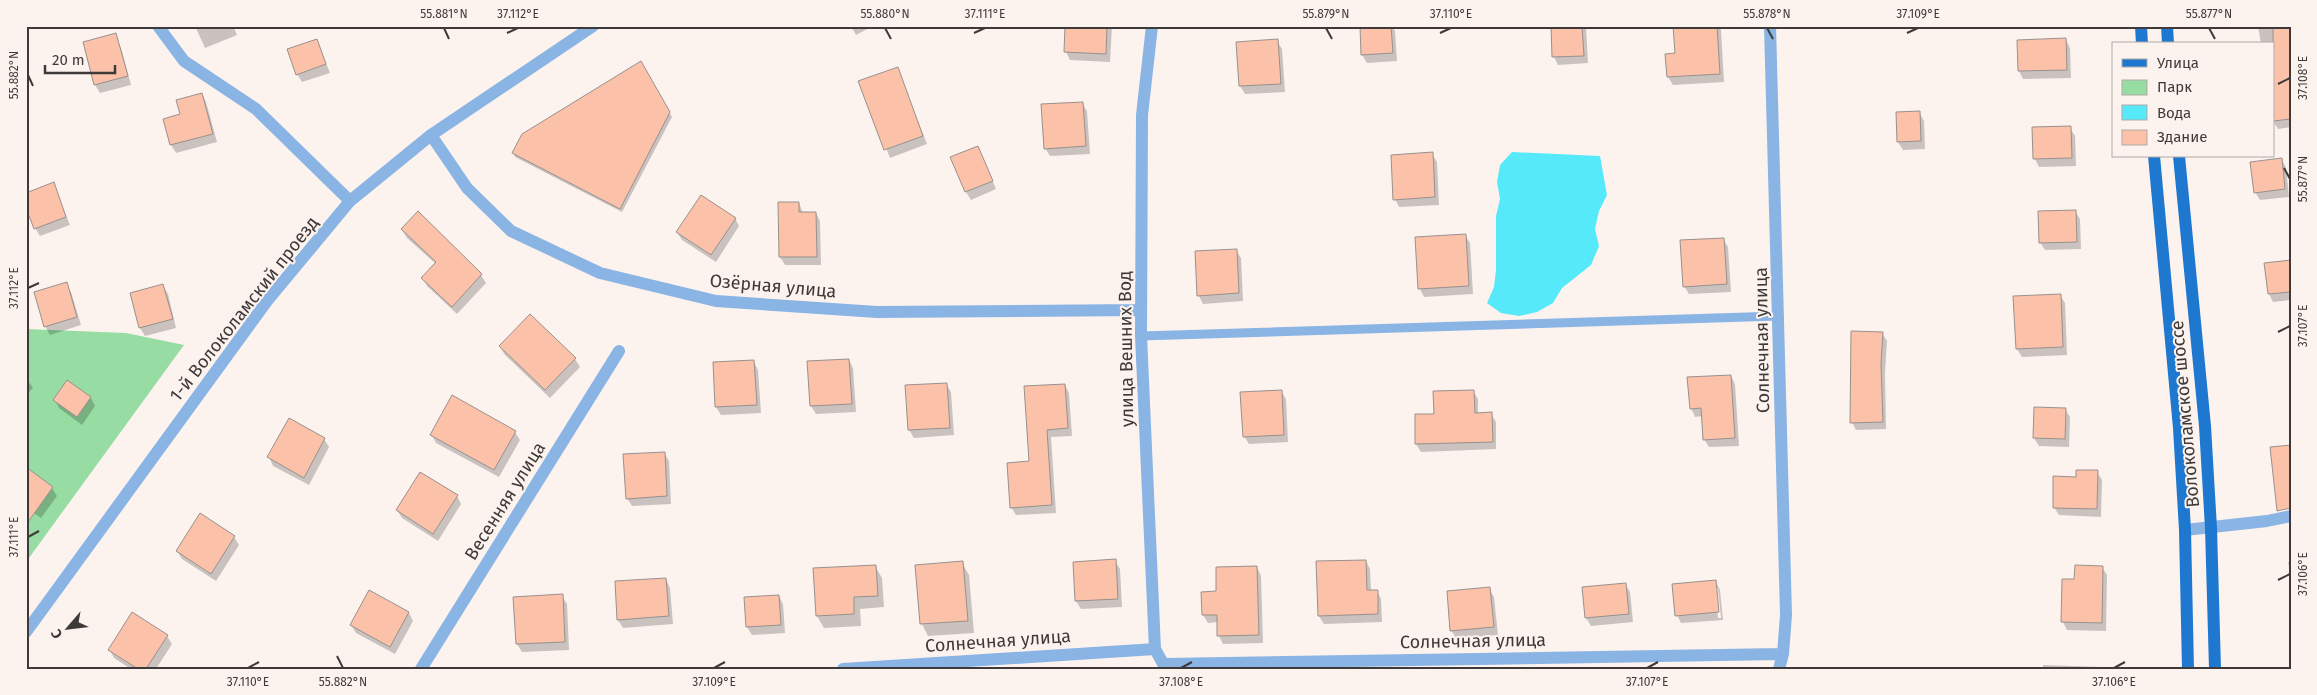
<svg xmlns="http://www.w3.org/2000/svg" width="2317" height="695" font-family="'Fira Sans',sans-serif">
<rect width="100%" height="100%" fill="#fcf3ef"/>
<path fill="#97dda3" d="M26 329 126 333 184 345 26 562Z"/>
<path fill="#56e9fa" d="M1512 152 1600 156 1607 195 1599 211 1595 229 1599 246 1591 265 1562 288 1553 303 1537 312 1519 316 1501 313 1487 303 1494 287 1496 270V216L1500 199 1497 182 1500 165Z"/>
<path fill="#0003" fill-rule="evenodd" d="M195 26H233L237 35 205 48Z
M851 26H873L856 35Z
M1067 26H1112L1110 62 1070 60 1066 52Z
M1361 26H1392L1395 31 1397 61 1367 63 1362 55Z
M1552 26H1586L1588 63 1558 65 1554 57Z
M1674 26H1718L1721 30 1724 82 1673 85 1668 77 1667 55 1676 54Z
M2258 26H2291V127L2278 129 2273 121V44H2261Z
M117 40 121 48 131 85 100 93 95 85 87 52Z
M317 40 330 73 302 82 297 74Z
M2066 40 2070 48 2071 78 2023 79 2019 71Z
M1277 41 1282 49 1285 92 1245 94 1240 86 1237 43Z
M641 63 672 117 622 212 515 157 513 153Z
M897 68 927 144 890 158 860 82Z
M202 94 206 102 217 142 176 153 171 145 164 120 181 115Z
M1082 103 1087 111 1090 154 1050 156 1045 148Z
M1919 112 1924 121 1925 149 1903 150 1898 142Z
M2070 128 2075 136 2076 166 2039 167 2035 159Z
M978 147 996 189 971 200 966 192Z
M1432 154 1437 162 1439 205 1399 207 1395 199Z
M2282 160 2286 168 2289 197 2260 200 2255 192Z
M53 184 70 225 40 236 35 228Z
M799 203 803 213H816L820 221 821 265H785L780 257V204Z
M2075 211 2080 219 2081 249 2045 250 2040 242Z
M418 213 481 275 486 283 457 314 427 286 423 278 436 264 407 238 402 230Z
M735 218 739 226 716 262 682 240 677 232Z
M1465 235 1470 243 1473 294 1424 297 1420 289Z
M1723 239 1728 247 1731 292 1689 294 1684 286Z
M1236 250 1241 258 1243 301 1203 304 1199 296Z
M2291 262V300L2273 302 2269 294Z
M66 284 71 292 81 325 50 335 45 326Z
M163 286 168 294 176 328 145 336 140 328 131 294Z
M2060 295 2065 303 2067 355 2022 357 2017 349Z
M1882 333 1887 341 1885 373 1886 429 1856 430 1852 422Z
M500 347 575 359 580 367 550 398 505 355Z
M849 360 853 368 856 412 816 414 811 406Z
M754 362 758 370 761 413 721 415 716 407Z
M1731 376 1735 384 1739 446 1709 447 1704 439 1703 416 1695 417 1691 408Z
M26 378 33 388 26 395Z
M68 382 91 398 95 406 82 425 59 408 55 400Z
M946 384 951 392 954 435 914 438 909 430Z
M1065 385 1069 393 1072 436 1051 437 1056 513 1016 515 1011 507Z
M1281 391 1286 399 1288 442 1249 444 1244 436Z
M1473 391 1478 399V414H1491L1496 422V449L1421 452 1416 444 1435 415Z
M2035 408 2065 409 2070 417 2069 447 2039 446 2034 438Z
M289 420 324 439 329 447 309 485 273 466 269 457Z
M515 432 520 440 499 477 436 443 432 435Z
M664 453 669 461 671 504 632 506 627 498Z
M2097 472 2102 480 2101 517 2059 515 2054 507 2077 478Z
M52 488 57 496 41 518 26 508Z
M457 496 461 504 438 541 402 518 397 510Z
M234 537 239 545 216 581 182 559 177 551Z
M1115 561 1120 569 1122 607 1081 609 1076 601Z
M1366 561 1370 569 1371 591H1377L1381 599 1382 622 1324 624 1319 616Z
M2288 562H2291V577Z
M962 563 969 575 974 633 928 636 922 624 917 566Z
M875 566 882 578 884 607 860 609 861 626 824 628 817 616 814 569Z
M1257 567 1261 576 1263 643 1223 644 1219 636 1218 622 1208 623 1203 615 1218 592Z
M2102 567 2107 575 2106 631 2067 630 2063 622 2076 581Z
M666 579 670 588 673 624 623 628 618 620Z
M1716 582 1720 590 1723 620 1681 623 1677 615ZM1716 588H1718L1721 618H1718Z
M1625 584 1630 592 1633 622 1591 626 1586 618 1584 588Z
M1489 589 1494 597 1498 635 1456 638 1451 630Z
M369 592 409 613 413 621 395 654 356 633 351 625Z
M562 596 567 604 569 650 522 652 517 644Z
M779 596 783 604 785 633 752 635 747 627Z
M167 636 172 644 156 669H131L114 658 110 650Z
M2043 665 2101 667 2102 669H2043Z"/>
<path fill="#fbc2a9" stroke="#99908d" d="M1065 26H1107L1106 54 1064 52Z
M1360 26H1391L1393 53 1361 55Z
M1551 26H1582L1584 56 1552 57Z
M1673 26H1717L1720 74 1667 77 1665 54 1675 53Z
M2273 26H2289L2291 39V119L2273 121Z
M116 33 128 76 94 85 83 42Z
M2066 38 2067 70 2018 71 2017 40Z
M317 39 326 64 296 75 287 49Z
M1278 39 1281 84 1239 86 1236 42Z
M641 61 670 112 620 209 512 153 522 134Z
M898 67 923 136 884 150 858 81Z
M202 93 213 134 170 145 163 119 180 114 176 100Z
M1083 102 1086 146 1044 149 1041 104Z
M1920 111 1921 141 1897 142 1896 112Z
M2071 126 2072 158 2033 159 2032 127Z
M978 146 993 181 965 192 950 157Z
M1433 152 1435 197 1393 200 1391 155Z
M2282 158 2285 189 2254 193 2250 162Z
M54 182 66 217 34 229 26 208V193Z
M701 195 736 218 711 255 676 232Z
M778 202H799V212H816L817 257H779Z
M2076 210 2077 242 2039 243 2038 211Z
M418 211 482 274 452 307 421 278 436 262 401 229Z
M1466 234 1469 286 1418 289 1415 237Z
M1724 238 1727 284 1683 287 1680 240Z
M1237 249 1239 293 1197 296 1195 251Z
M2291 260V292L2268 294 2264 263Z
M67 282 77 317 44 327 34 292Z
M163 284 173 319 139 328 130 293Z
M2061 294 2063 347 2016 349 2013 296Z
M530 314 576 358 545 390 499 346Z
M1851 331 1883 332 1881 364 1883 422 1850 423Z
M849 359 852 404 810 406 807 361Z
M754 360 757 405 715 407 713 362Z
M1731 375 1735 438 1703 440 1701 408 1690 409 1687 377Z
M67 380 91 397 77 417 53 400Z
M947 383 950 428 908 430 905 385Z
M1065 384 1068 428 1047 430 1052 505 1010 508 1007 463 1029 461 1024 386Z
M1282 390 1284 435 1243 437 1240 392Z
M1474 390 1475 413 1492 412 1493 442 1415 444V414H1434L1433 391Z
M452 395 516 431 494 470 430 435Z
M2034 407 2066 408 2065 439 2033 438Z
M289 418 325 438 304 478 267 457Z
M2291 445V508L2277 511 2270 447Z
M665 452 667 496 626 499 623 454Z
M26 467 53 487 26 525Z
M2076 470H2098L2097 509 2053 508V476L2076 477Z
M420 472 458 495 433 534 396 510Z
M200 513 235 536 211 574 176 551Z
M1116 559 1118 599 1075 601 1073 562Z
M1366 560 1367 590H1378V614L1318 616 1316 561Z
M963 561 968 621 920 624 915 565Z
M876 565 878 596 854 597V614L816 616 813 568Z
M2075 565 2103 566 2102 623 2061 622 2062 579H2074Z
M1257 566 1259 635 1217 636V615H1202L1201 592 1216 591V567Z
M666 578 669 616 617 620 615 581Z
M1716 580 1719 612 1675 616 1672 584Z
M1626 583 1629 614 1585 618 1582 587Z
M1490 587 1494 627 1450 631 1447 591Z
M369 590 409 612 390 647 350 625Z
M563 594 565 642 516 644 513 597Z
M779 595 781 625 746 627 744 597Z
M132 612 168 635 146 669H138L108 650Z"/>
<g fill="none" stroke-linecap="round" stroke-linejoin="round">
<path stroke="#8ab4e4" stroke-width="9" d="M1141 336 1779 316"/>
<path stroke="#8ab4e4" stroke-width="12" d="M158 26 184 61 256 109 350 201
M1152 26 1142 115 1141 336 1155 649 1166 669
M1770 26 1786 615 1783 654 1779 669
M431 135 467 188 511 231 600 273 716 301 877 312 1141 310
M2185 530 2267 521 2291 516
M26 632 267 301 350 201 431 135 593 26
M1164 664 1783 654
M421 669 619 351
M843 669 1155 649"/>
<path stroke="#1f78d0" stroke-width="12" d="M2141 26 2142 44
M2167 26 2168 44
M2154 156 2179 428 2185 530 2188 669
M2179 156 2205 426 2211 528 2215 669"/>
</g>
<path fill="none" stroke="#3e3a39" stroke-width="2" d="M444 28 449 39M885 28 891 39M1326 28 1332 39M1767 28 1773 39M2209 28 2215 39M507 33 518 28M974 33 985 28M1440 33 1451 28M1907 33 1918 28M28 75 33 86M2278 84 2290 78M2284 168 2290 179M28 288 39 283M2278 332 2290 326M28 537 39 531M2278 580 2290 574M337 656 343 668M248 668 259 662M714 668 725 662M1181 668 1192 662M1647 668 1658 662M2114 668 2125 662"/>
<g text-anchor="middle" stroke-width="4" stroke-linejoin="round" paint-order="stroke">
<g font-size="18" fill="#3e3a39" stroke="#fcf3ef">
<text transform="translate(773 286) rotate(5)" y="6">Озёрная улица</text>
<text transform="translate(244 309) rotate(-52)" y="6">1-й Волоколамский проезд</text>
<text transform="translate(1762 340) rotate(-91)" y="6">Солнечная улица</text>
<text transform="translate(1126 349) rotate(-91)" y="6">улица Вешних Вод</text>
<text transform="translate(2185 414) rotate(-95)" y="6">Волоколамское шоссе</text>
<text transform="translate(505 501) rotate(-58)" y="6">Весенняя улица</text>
<text transform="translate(998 641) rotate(-4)" y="6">Солнечная улица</text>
<text transform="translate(1473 641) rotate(-1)" y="6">Солнечная улица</text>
</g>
</g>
<rect width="2317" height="695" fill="none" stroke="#fcf3ef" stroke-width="55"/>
<rect x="2112" y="42" width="162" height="115" fill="#fcf3ef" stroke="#b0a9a6"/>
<rect x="2122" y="59" width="25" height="8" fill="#1f78d0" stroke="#b0a9a6"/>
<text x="2157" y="68" font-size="15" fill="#3e3a39">Улица</text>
<rect x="2122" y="80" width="25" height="15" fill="#97dda3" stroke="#b0a9a6"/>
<text x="2157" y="92" font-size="15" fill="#3e3a39">Парк</text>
<rect x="2122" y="105" width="25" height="15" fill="#56e9fa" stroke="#b0a9a6"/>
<text x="2157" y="118" font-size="15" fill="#3e3a39">Вода</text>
<rect x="2122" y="130" width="25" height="15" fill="#fbc2a9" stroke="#b0a9a6"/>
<text x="2157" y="142" font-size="15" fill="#3e3a39">Здание</text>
<g transform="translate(68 628) rotate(242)" stroke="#fcf3ef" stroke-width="4" paint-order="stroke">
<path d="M0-4L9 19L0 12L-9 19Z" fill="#3e3a39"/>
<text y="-8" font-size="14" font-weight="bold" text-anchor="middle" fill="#3e3a39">С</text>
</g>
<path d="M45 65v8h70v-8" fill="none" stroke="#3e3a39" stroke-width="2.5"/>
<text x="52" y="65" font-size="15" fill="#3e3a39" stroke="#fcf3ef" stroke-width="4" paint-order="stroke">20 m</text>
<rect x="28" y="28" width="2262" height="640" fill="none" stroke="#3e3a39" stroke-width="2"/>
<g font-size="12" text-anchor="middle" fill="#3e3a39">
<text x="444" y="18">55.881°N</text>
<text x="518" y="18">37.112°E</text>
<text x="885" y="18">55.880°N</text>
<text x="985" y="18">37.111°E</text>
<text x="1326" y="18">55.879°N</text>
<text x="1451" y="18">37.110°E</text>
<text x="1767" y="18">55.878°N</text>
<text x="1918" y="18">37.109°E</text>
<text x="2209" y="18">55.877°N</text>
<text transform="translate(14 75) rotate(-90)" y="4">55.882°N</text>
<text transform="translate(2303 78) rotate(-90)" y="4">37.108°E</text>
<text transform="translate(2303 179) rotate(-90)" y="4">55.877°N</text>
<text transform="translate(14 288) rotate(-90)" y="4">37.112°E</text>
<text transform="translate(2303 326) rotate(-90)" y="4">37.107°E</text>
<text transform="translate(14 537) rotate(-90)" y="4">37.111°E</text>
<text transform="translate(2303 574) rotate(-90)" y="4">37.106°E</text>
<text x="248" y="686">37.110°E</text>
<text x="343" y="686">55.882°N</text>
<text x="714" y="686">37.109°E</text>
<text x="1181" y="686">37.108°E</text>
<text x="1647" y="686">37.107°E</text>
<text x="2114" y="686">37.106°E</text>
</g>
</svg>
